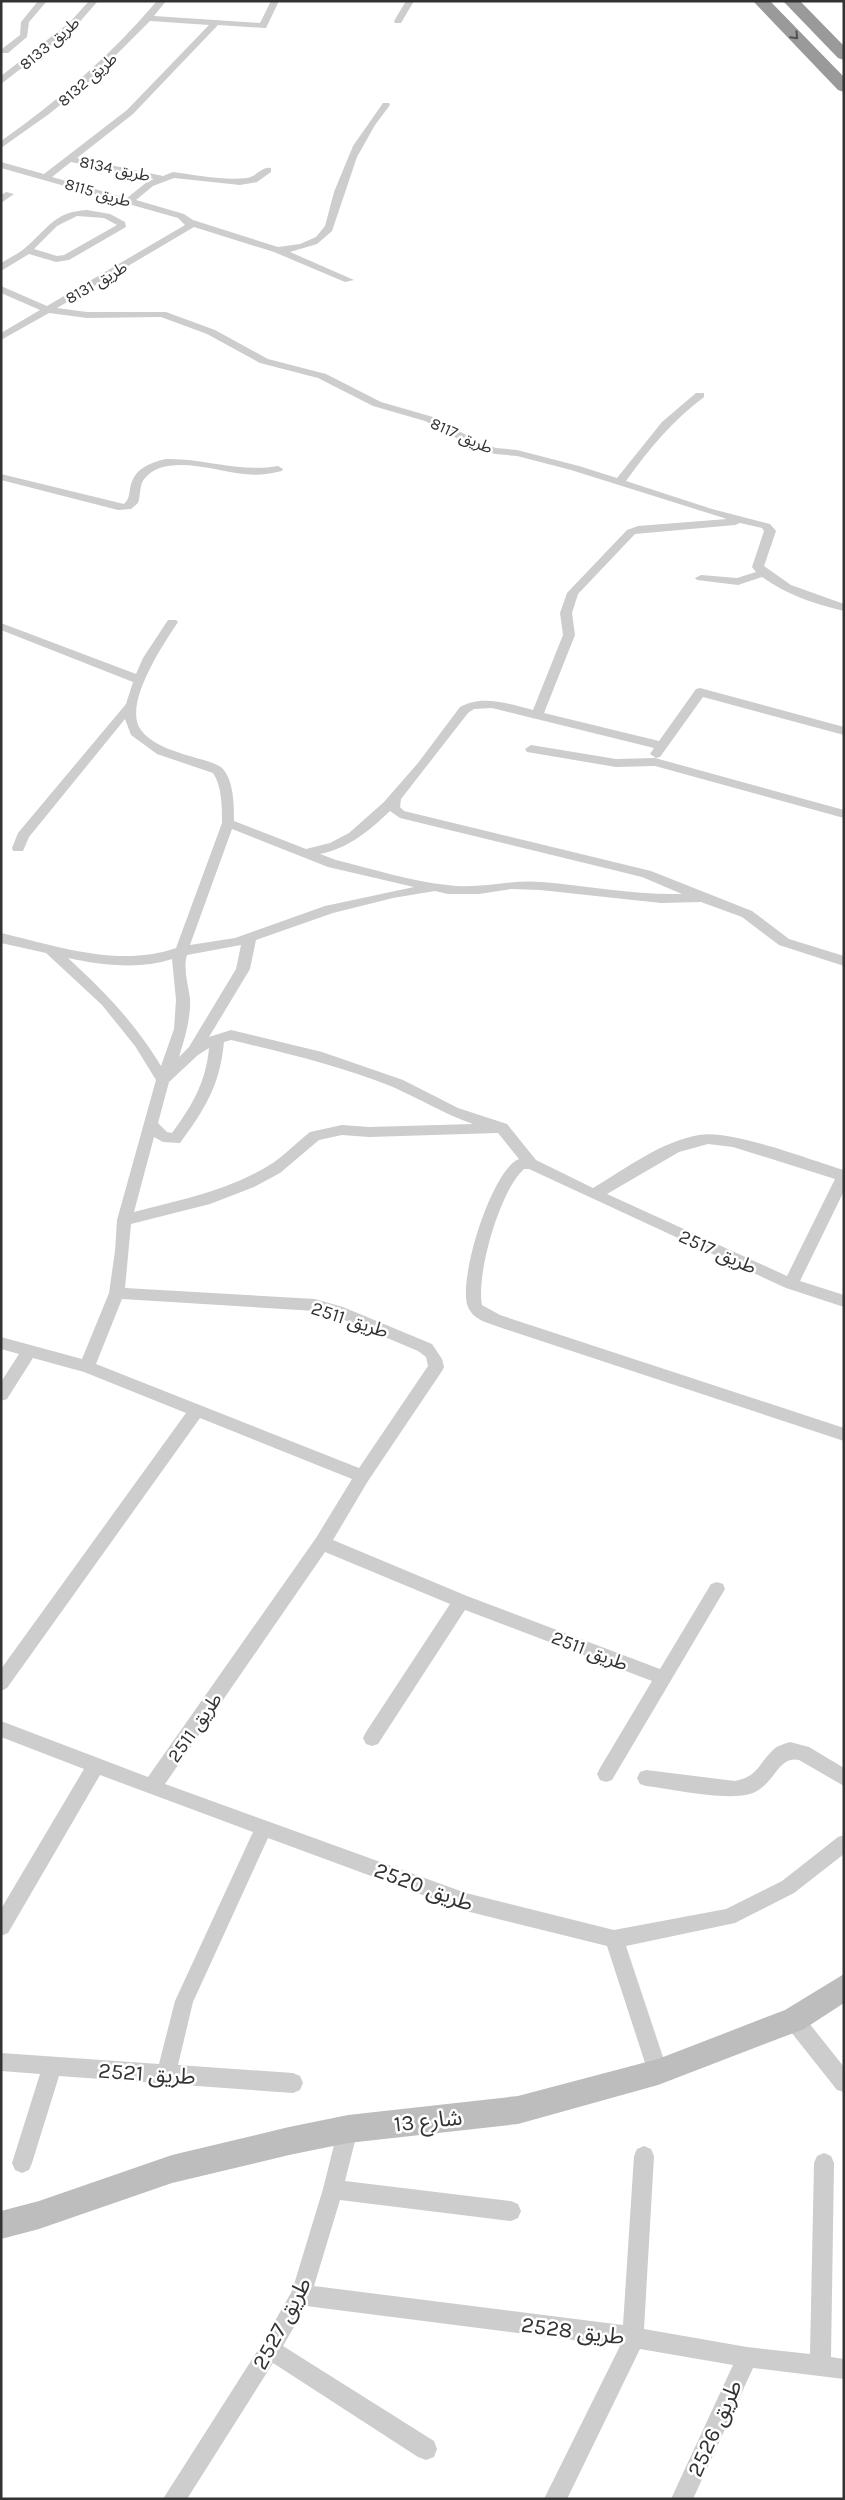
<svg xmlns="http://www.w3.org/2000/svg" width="845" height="2500" font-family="Karla,'Noto Sans Arabic',sans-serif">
<rect width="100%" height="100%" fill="#fff"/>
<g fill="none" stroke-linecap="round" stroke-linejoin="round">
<path fill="#cdcdcd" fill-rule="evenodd" d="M38 1H47L29 22 27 37 8 53H2V49L20 35 21 22Z
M89 1H98L76 26 1 84V76L70 22Z
M157 1H166L154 16 260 23 271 1H279L266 28 218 25 133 114 77 158 163 176 173 172C196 175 224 181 247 178 256 177 262 166 271 168V172L257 182 240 185 174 178 153 186 136 200 184 214 193 220 278 247 300 244 316 237 325 226 334 192 353 146 383 103H389L390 105 375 125 357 157 332 231 317 244 290 252 354 280 345 282 274 252 194 227 57 308 87 312H166L215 330 268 359 326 374 381 402 433 417 479 442 496 448 517 450 579 466 617 478 662 422 696 393H704V397C672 421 649 449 626 481L712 509 770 524 776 531 764 566 791 585 844 604V611C815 604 787 595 762 577L738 585 697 580 695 578 701 575 737 578 756 572 752 567 764 531 762 528 740 523 735 525 635 534 578 594 572 613 575 635 544 713 659 741 696 689 700 688 844 727V735L703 697 660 757 656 758 650 754 654 748 492 708 474 709 468 713 401 799 400 807 404 811 651 871 752 911 789 939 844 956V966L779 945 742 917 701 902 661 903 540 890 511 889 479 894H448L435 891 393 898 333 913 256 940 250 969 209 1037 231 1030 322 1052 403 1080 458 1108 507 1124 536 1160 593 1188C627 1168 660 1142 699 1135 731 1129 810 1160 844 1170V1191L800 1281 844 1295V1307L786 1288 529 1169H524C500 1190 476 1274 482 1305L500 1315 844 1428V1441L496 1326C485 1322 473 1319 468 1307 457 1281 492 1169 519 1159L498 1133 369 1137 342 1135 319 1140 280 1173 254 1187 210 1204 131 1224 125 1288 315 1299 343 1307 432 1344 442 1359 444 1367 442 1371 368 1481 333 1540 467 1596 660 1669 711 1584 717 1582 723 1584 725 1589 612 1780 606 1782 600 1780 597 1774 600 1768 652 1681 465 1610 378 1744 372 1746 366 1744 363 1738 366 1732 450 1604 325 1552 165 1784 466 1893 614 1930 726 1909 782 1881 838 1837 844 1835V1854L794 1893 735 1923 626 1946 668 2072 665 2079 658 2082 651 2079 648 2072 607 1946 466 1911 268 1838 193 2002 178 2065 293 2073 300 2076 303 2083 300 2090 293 2093 59 2076 32 2163 29 2170 22 2173 15 2170 12 2163 40 2074 1 2071V2053L159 2064 175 2001 253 1832 100 1775 8 1933 1 1936V1909L84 1769 1 1737V1721L148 1777 316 1538 352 1479 200 1418 7 1688 1 1691V1669L186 1413 84 1372 33 1358 7 1399 1 1401V1382L19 1354 1 1349V1337L82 1359 109 1293 115 1251 117 1220 156 1080 135 1046 102 1005 46 953 1 943V933C57 946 119 968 176 948L222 823C222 807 222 786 213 773L157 754 131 735 125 719 29 837 23 851H13L12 848 18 833 126 704 133 682 1 630V623L136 674 143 658 168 620H176L178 622C164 643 122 705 141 730 149 742 168 749 180 753 190 757 217 762 223 769 234 782 234 805 234 821L306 849 330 843 349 833 384 802 418 763 460 707C483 694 509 704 533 710L563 635 560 613 567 593 627 530 638 526 727 519 571 470 517 456 495 454 471 446 425 421 373 406 318 378 260 363 207 334 161 317 87 318 49 313 1 340V333L40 310 1 293V286L47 306 185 225 178 218 1 168V162L44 174 127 110 209 25 150 21 90 81 49 114 1 148V141C59 100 111 55 157 1ZM71 162 154 179 147 182 127 198 52 177ZM390 811 400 818 642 877 682 894C635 895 588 886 542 882 510 879 479 890 447 885 410 881 373 869 336 860L320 854C349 848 369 831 390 811ZM232 829 328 867 414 887 325 906 235 938 190 945ZM241 945 236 969 189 1047 179 1057C185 1037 191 1019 190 998 188 984 183 969 187 955ZM68 958C100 965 140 970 172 959L176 1000 174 1029 161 1066C134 1022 106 993 68 958ZM231 1040C286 1053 341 1066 393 1087 420 1099 444 1114 473 1124L369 1127 342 1125 310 1132C296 1143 283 1157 268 1166 227 1191 180 1200 134 1212L154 1137 163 1142 180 1143C205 1109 220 1085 224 1042ZM209 1048C206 1082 192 1106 172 1133L167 1132 158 1123 169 1082 198 1055ZM708 1144 733 1147 835 1179 787 1276 607 1194 679 1152ZM122 1299 315 1311 335 1316 418 1351 426 1357 428 1366 359 1468 96 1364Z
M406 1H414L401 23H395L394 21Z
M6 192 14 194 1 203V195Z
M87 210 110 214 125 222 126 227 69 260 56 262 29 254 1 271V263C9 258 18 254 25 248 48 229 53 212 87 210ZM77 216 104 218 117 225 64 255 57 256 34 249 57 226Z
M166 459C203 458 241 473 278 466L283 469 282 471C269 474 257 476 244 474 216 471 166 453 145 478 139 484 141 495 138 503L131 509 118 510 1 480V474L124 504C129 499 129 495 130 489 133 469 149 463 166 459Z
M531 745 616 759 655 758 844 810V818L655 766 616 767 527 752 525 749Z
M790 1742 809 1747 844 1768V1786L799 1760C778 1755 775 1784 753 1793 728 1802 673 1789 646 1786L640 1784 637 1778 640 1772 646 1770 735 1781C758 1776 757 1766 772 1751 776 1746 784 1744 790 1742Z
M794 2011 801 2013 844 2067V2092L837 2090 787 2027 784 2020 787 2013Z
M348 2119 355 2122 358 2129 345 2181 511 2201 518 2204 521 2211 518 2218 511 2221 340 2200 314 2286 623 2325 634 2156 637 2149 644 2146 651 2149 654 2156 644 2329 747 2347 810 2354 814 2163 817 2156 824 2153 831 2156 834 2163 831 2357 844 2359V2379L753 2368 693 2499H671L733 2365 640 2349 567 2499H544L620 2346 306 2306 283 2346 434 2441 437 2449 434 2457 426 2460 418 2457 273 2363 187 2499H163L263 2342 292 2291 323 2189 338 2129 341 2122Z"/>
<path fill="#bdbdbd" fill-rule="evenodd" d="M844 1974V2003L804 2029 658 2085 518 2124 348 2143 289 2155 172 2183 39 2229 1 2239V2211L39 2201 172 2155 289 2127 348 2115 518 2096 658 2059 785 2010Z"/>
<path fill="#9a9a9a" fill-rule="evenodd" d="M753 1H770L844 77V92L838 90Z
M783 1H800L844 46V60L838 58Z"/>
</g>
<defs><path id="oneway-chevron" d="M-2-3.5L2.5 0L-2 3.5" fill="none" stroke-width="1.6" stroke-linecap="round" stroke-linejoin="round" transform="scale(1.25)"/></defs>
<use stroke="#525252" href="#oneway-chevron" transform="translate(795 36) rotate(46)"/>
<g text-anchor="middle" stroke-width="5" stroke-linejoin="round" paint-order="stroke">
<g font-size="16" fill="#333" stroke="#fff">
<text transform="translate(49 43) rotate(-40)" y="6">طريق 8133</text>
<text transform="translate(87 79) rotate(-41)" y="6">طريق 8132</text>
<text transform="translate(115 168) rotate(12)" y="6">طريق 8134</text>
<text transform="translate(98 192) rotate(16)" y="6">طريق 8115</text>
<text transform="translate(96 282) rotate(-30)" y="6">طريق 8131</text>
<text transform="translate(462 435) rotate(24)" y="6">طريق 8117</text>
</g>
<g font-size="19" fill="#333" stroke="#fff">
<text transform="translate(718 1251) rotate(24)" y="7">طريق 2517</text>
<text transform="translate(350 1319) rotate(18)" y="7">طريق 2511</text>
<text transform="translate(590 1650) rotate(21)" y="7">طريق 2511</text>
<text transform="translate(194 1727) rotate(-55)" y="7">طريق 2511</text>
</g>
<g font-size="22" fill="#333" stroke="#fff">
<text transform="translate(424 1886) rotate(20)" y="8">طريق 2520</text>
<text transform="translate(147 2073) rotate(4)" y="8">طريق 2521</text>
<text transform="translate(428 2120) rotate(-6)" y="8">شارع 13</text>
<text transform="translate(281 2323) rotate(-62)" y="8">طريق 2527</text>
<text transform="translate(573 2330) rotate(7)" y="8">طريق 2528</text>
<text transform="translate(714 2428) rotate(-66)" y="8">طريق 2526</text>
</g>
</g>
<rect width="845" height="2500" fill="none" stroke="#333333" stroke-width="5"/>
</svg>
